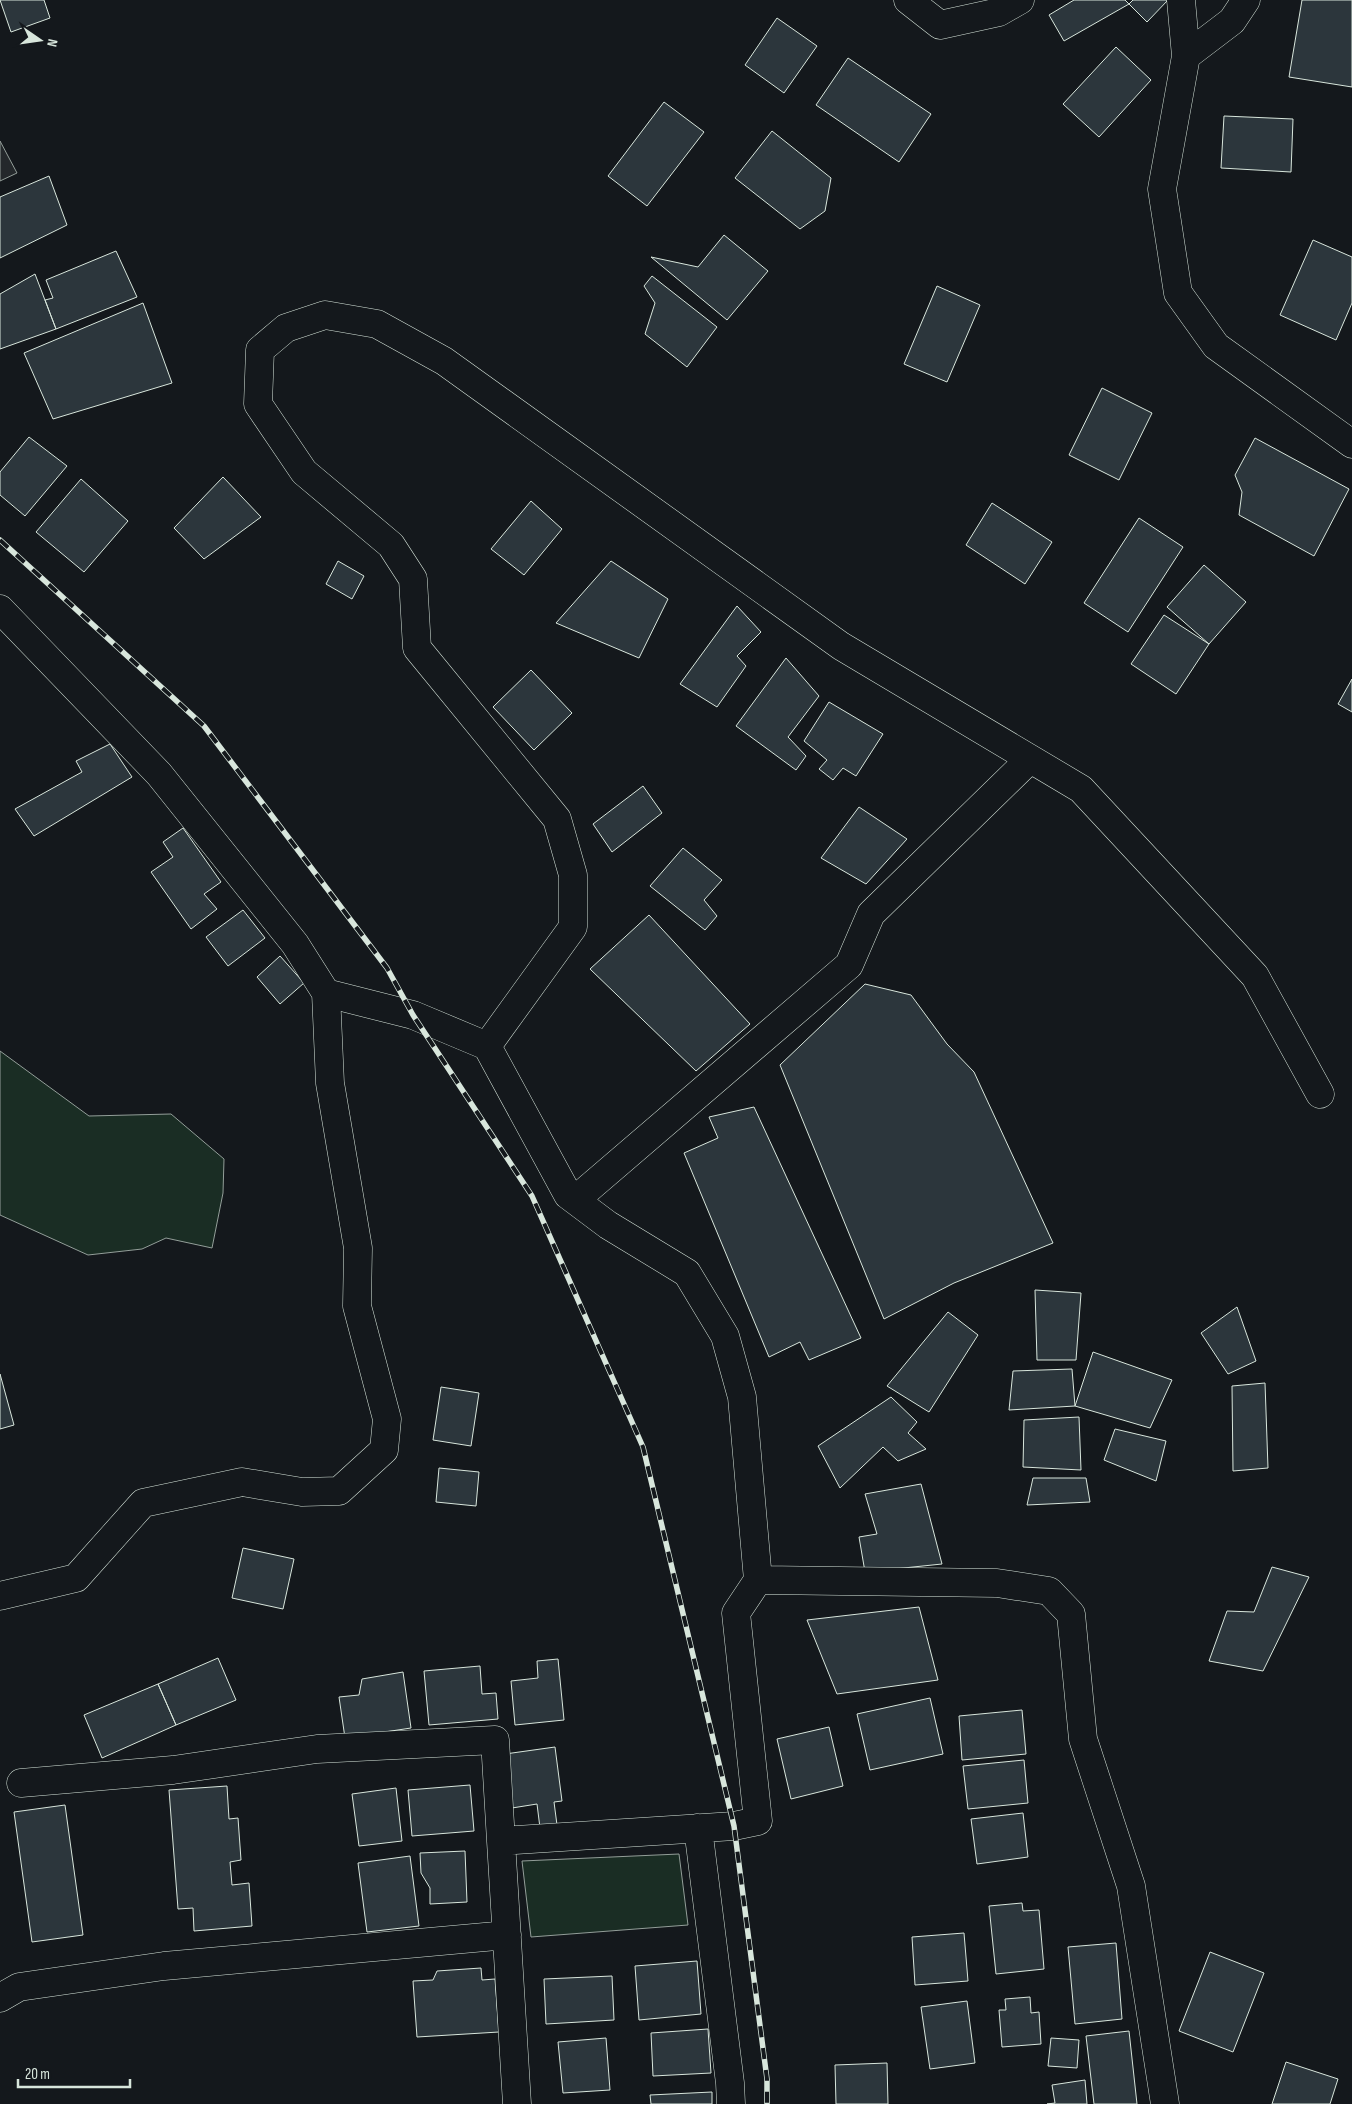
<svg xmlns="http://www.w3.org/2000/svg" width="1352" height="2104" font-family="'Sofia Sans Condensed',sans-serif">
<rect width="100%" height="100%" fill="#14181c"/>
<path fill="#1a2d24" stroke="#939e99" d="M0 1051 89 1116 171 1114 224 1159 223 1193 212 1248 166 1238 142 1249 88 1255 0 1215Z
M679 1854 688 1925 531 1937 522 1861Z"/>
<path fill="#24282b" stroke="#939e99" d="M0 141 17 173 0 181Z"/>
<path fill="#2c363c" stroke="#d8e6dc" d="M0 0H44L50 18 11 32Z
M1074 0H1125L1129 4 1064 41 1049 15Z
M1133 0H1168L1147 22 1129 4Z
M1302 0H1352V87L1289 77Z
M777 18 817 46 784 93 745 65Z
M1116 47 1151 80 1099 137 1063 104Z
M848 58 931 114 899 162 816 105Z
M664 102 704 132 647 206 608 176Z
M1224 116 1293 119 1291 172 1221 168Z
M772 131 831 178 825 211 800 229 735 178Z
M49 176 67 225 0 258V197Z
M724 235 768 271 727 320 651 257 698 267Z
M1313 240 1352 257V303L1336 340 1280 315Z
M116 251 137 297 56 329 45 300 53 298 46 280Z
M35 274 56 329 0 349V294Z
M652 276 717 327 687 367 645 334 655 303 644 286Z
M937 286 980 305 947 382 904 364Z
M143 303 172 383 53 419 24 353Z
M1102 388 1152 413 1119 480 1069 455Z
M29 437 67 466 25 516 0 495V472Z
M1255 438 1349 489 1314 556 1239 515 1242 492 1235 475Z
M223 477 261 517 204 559 174 528Z
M81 479 128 521 84 572 36 532Z
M531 501 562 529 524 575 491 549Z
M992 503 1052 542 1025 584 966 545Z
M1139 518 1183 547 1128 632 1084 603Z
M338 561 364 576 352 599 326 584Z
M611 561 668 599 639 658 556 623Z
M1204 565 1246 602 1209 644 1167 607Z
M737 606 761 632 737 656 746 666 717 707 680 684Z
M1164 615 1209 644 1176 694 1131 664Z
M786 658 819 696 788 737 806 756 796 770 736 726Z
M531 670 572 713 534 750 493 707Z
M1352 679V712L1338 704Z
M829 702 883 734 856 776 843 768 833 780 819 769 827 760 804 741Z
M110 744 132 777 34 836 15 809 82 772 76 761Z
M643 786 662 813 612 852 593 824Z
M859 807 907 839 866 884 821 858Z
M183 828 221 882 204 894 217 909 191 929 151 872 173 857 163 842Z
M683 848 722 880 704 900 717 916 705 930 650 886Z
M243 910 265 938 228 966 206 937Z
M649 915 750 1024 696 1071 590 969Z
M280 956 304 983 280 1004 257 977Z
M865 984 911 995 947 1044 974 1072 1053 1243 954 1283 884 1319 780 1065Z
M754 1107 861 1338 809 1360 800 1342 769 1357 684 1153 718 1138 709 1117Z
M1035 1290 1081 1293 1076 1360H1037Z
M1237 1307 1256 1361 1228 1374 1201 1333Z
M948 1312 978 1335 929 1412 887 1386Z
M1093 1352 1172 1380 1150 1428 1075 1406Z
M1072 1369 1075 1406 1009 1410 1013 1371Z
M0 1374 14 1425 0 1429Z
M1265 1383 1268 1468 1233 1471 1232 1386Z
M441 1387 479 1393 471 1446 433 1440Z
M891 1397 917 1422 908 1433 926 1449 898 1461 883 1447 840 1488 818 1446Z
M1079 1417 1081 1470 1023 1467 1024 1420Z
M1115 1429 1166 1441 1156 1481 1104 1460Z
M439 1468 479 1472 476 1506 436 1502Z
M1033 1478H1086L1090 1502 1027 1505Z
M921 1484 942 1564 865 1572 859 1537 877 1534 865 1494Z
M243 1548 294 1559 283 1609 232 1598Z
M1272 1567 1309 1577 1263 1671 1209 1661 1227 1611 1254 1612Z
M919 1607 938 1680 837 1694 807 1620Z
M218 1658 236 1700 176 1725 158 1684Z
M558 1659 564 1720 515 1725 511 1681 538 1678 537 1661Z
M480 1666 482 1694 496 1693 498 1719 429 1725 424 1671Z
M403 1672 411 1728 345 1738 339 1697 359 1695 362 1679Z
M158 1684 176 1725 102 1758 84 1715Z
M930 1698 943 1754 870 1770 857 1714Z
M1022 1710 1026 1754 962 1760 959 1716Z
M829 1727 843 1786 791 1799 777 1739Z
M555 1747 562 1801 554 1802 557 1825 540 1828 537 1804 512 1808 505 1754Z
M1024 1760 1028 1803 968 1809 963 1766Z
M470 1785 474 1831 412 1836 408 1790Z
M227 1786 229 1819 238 1818 241 1860 230 1862 232 1885 249 1883 252 1926 194 1931 193 1908 178 1909 169 1790Z
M396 1788 402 1841 359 1846 352 1794Z
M65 1805 83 1935 32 1942 14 1812Z
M1023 1813 1028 1857 977 1864 971 1819Z
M465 1851 467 1902 430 1904V1888L421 1873 420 1853Z
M410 1856 419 1926 367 1932 358 1863Z
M1022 1903 1023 1911 1039 1910 1044 1969 996 1974 989 1906Z
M964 1933 968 1981 915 1985 912 1937Z
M1116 1943 1122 2019 1075 2024 1068 1947Z
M1210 1952 1264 1973 1233 2052 1179 2031Z
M697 1961 701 2014 639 2020 635 1966Z
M481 1968 482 1980 495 1979 499 2032 417 2037 413 1981 433 1980 437 1971Z
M612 1976 614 2020 546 2024 544 1979Z
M1030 1997 1031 2013 1039 2012 1041 2044 1002 2047 999 2010H1006L1005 1999Z
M967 2001 975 2063 930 2069 921 2007Z
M708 2029 711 2073 653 2076 651 2033Z
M1129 2031 1137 2104H1094L1086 2036Z
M606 2038 610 2090 563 2093 558 2042Z
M1051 2038 1079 2040 1077 2068 1048 2066Z
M1286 2062 1338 2079 1330 2104H1272Z
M887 2063 888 2104H836L835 2065Z
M1085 2080 1087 2104H1047L1055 2103 1052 2085Z
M712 2092V2104H651L650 2095Z"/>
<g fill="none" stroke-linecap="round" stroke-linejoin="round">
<defs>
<path id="street" d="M908 0 940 25 999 12 1020 0
M1181 0 1186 56 1162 189 1178 293 1216 346 1352 444
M1186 56 1232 21 1246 0
M0 609 159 774 295 944 326 993 330 1083 358 1248 357 1306 387 1419 384 1450 339 1491 302 1492 242 1482 143 1503 76 1578 0 1596
M326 993 413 1015 487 1046 568 1195 608 1225 687 1273 725 1336 742 1397 758 1580 736 1613 758 1821 734 1826 501 1841 517 2104
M487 1046 573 927V875L557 819 417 648 413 579 391 545 304 472 258 404 260 350 286 328 325 315 377 324 444 361 841 646 1081 789 1255 976 1320 1094
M575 1200 849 965 871 914 1030 759
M758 1580 997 1583 1049 1591 1071 1614 1083 1739 1131 1886 1165 2104
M21 1783 173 1770 317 1749 495 1740 501 1841
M698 1828 730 2083 731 2104
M0 1998 19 1987 164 1966 507 1935"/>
</defs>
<use href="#street" stroke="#d8e6dc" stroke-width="29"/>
<use href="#street" stroke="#14181c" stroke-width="28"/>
<defs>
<path id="rail" d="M0 540 204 726 387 968 413 1015 532 1196 643 1447 734 1826 767 2079V2104"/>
</defs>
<use href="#rail" stroke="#d8e6dc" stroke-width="5.5"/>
<use href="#rail" stroke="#14181c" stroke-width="4" stroke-dasharray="11" stroke-linecap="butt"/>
</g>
<g transform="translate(40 40) rotate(103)" stroke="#14181c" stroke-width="4" paint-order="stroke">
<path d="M0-4L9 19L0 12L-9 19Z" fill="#d8e6dc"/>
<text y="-8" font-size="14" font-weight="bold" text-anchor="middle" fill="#d8e6dc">N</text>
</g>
<path d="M18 2079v8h112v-8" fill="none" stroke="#d8e6dc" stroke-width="2.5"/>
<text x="25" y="2079" font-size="15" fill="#d8e6dc" stroke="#14181c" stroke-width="4" paint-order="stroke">20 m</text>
</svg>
